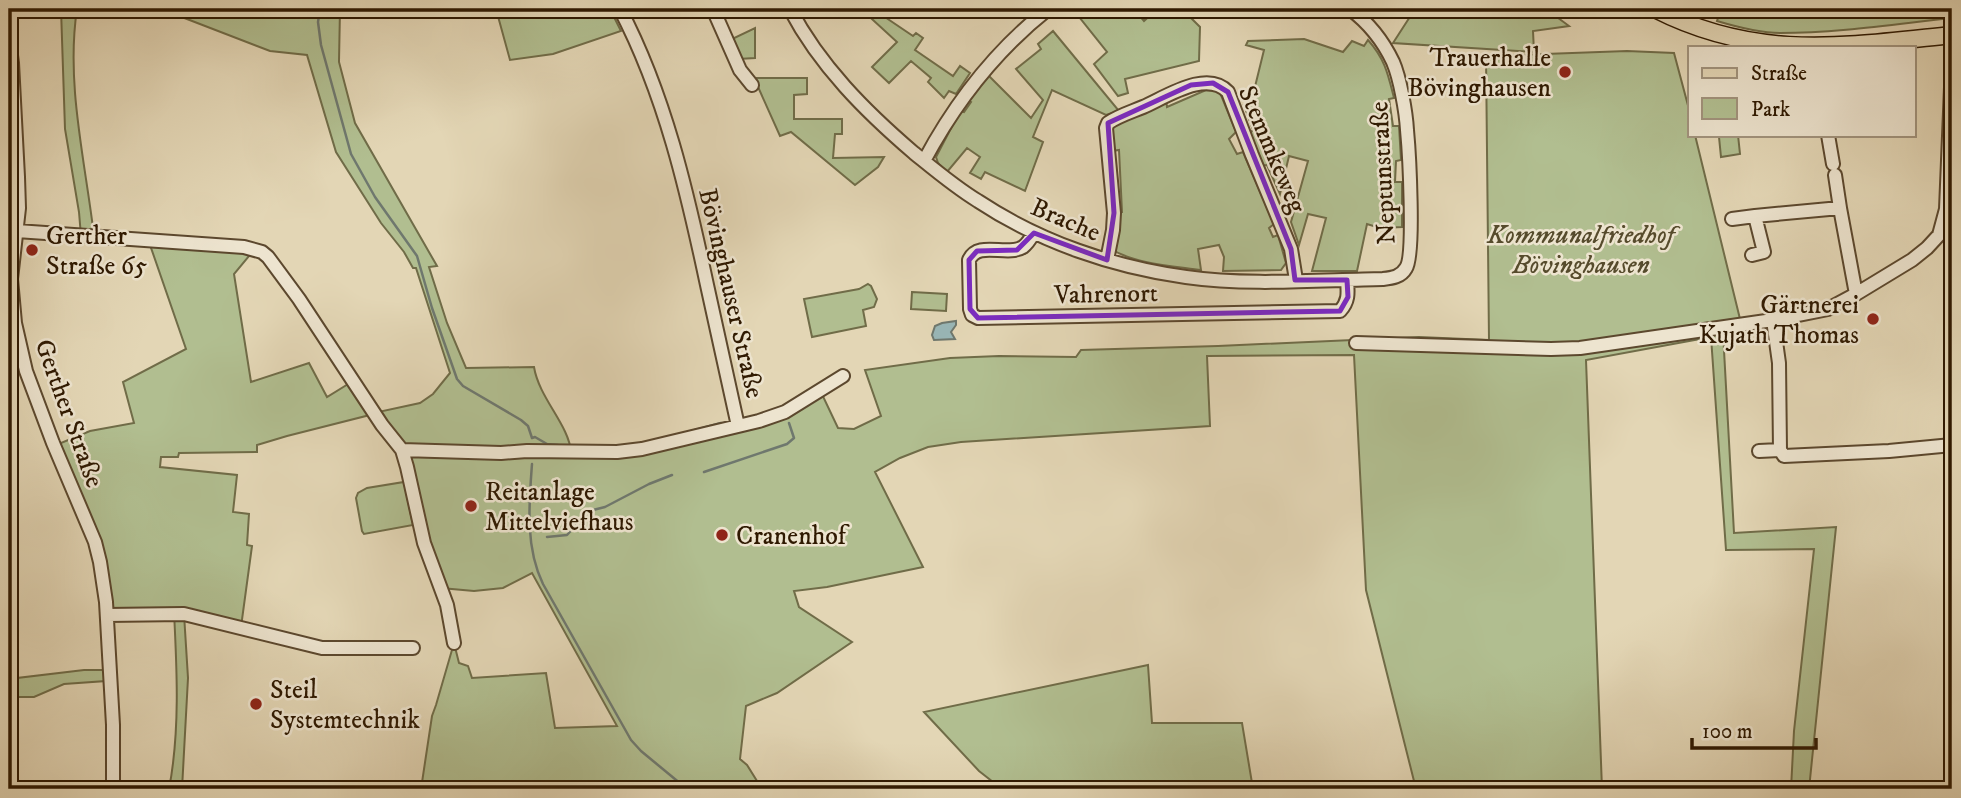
<svg xmlns="http://www.w3.org/2000/svg" width="1961" height="798" font-family="'IM FELL DW Pica',serif">
<rect width="100%" height="100%" fill="#e3d6b5"/>
<filter id="stains"><feTurbulence type="fractalNoise" baseFrequency=".00286" numOctaves="4"/><feColorMatrix values="0 0 0 0 .2 0 0 0 0 .09 0 0 0 0 .02 0 0 0 .5 -.17"/></filter>
<radialGradient id="worn" r=".72"><stop offset=".6" stop-color="#630" stop-opacity="0"/><stop offset="1" stop-color="#630" stop-opacity=".3"/></radialGradient>
<path fill="#b1be90" stroke="#706c48" stroke-width="2" d="M61 9H77C66 81 84 156 93 228L89 237 81 236 79 212 65 129Z
M161 9H340L339 62 355 123 437 266 429 267 447 323 466 368 534 367C539 398 569 425 571 452H617L738 426 820 390 838 428 854 429 881 416 865 370 950 358 999 356 1076 357 1081 350 1218 346 1419 337 1489 340 1486 56 1627 51 1674 53 1690 113V135H1695L1740 319 1683 327 1723 332 1734 533 1836 527 1809 789H1791L1794 731 1814 549 1726 550 1711 337 1586 360 1602 789H1416L1366 590 1354 355 1207 356 1210 426 961 442 928 447 900 458 875 472 923 567 827 587 794 591 799 607 852 642 777 693 746 706 740 759 747 765 762 789H421L432 716 436 705 454 643 459 663 468 666 472 678 546 673 555 728 617 726 532 573 503 588 474 591 441 588 407 467 374 414 287 436 257 445V452L179 453 178 457H161L160 467 237 475 233 512 249 514 247 545 252 546 241 627 184 614 188 678 182 789H169C180 732 177 670 174 612L113 613 104 578 56 445 90 431 134 423 123 382 186 349 149 242 254 250 234 274 251 382 309 363 327 397 353 381 374 413 420 403 433 394 450 373 416 268H413L404 252 381 223 336 152 307 55 270 51Z
M496 9H610L621 31 553 54 510 60Z
M861 9H876V11L913 36 916 33 923 38 915 50 953 76 960 66 970 73 956 94 949 91 944 98 928 82 931 78 911 61 889 83 872 67 897 42Z
M1090 9H1134L1144 21 1157 9H1182L1200 27 1199 61 1125 79 1128 93 1118 96 1094 64 1107 52 1080 18Z
M1415 9H1546L1569 26 1533 31 1534 52 1393 43Z
M1721 9H1952V18C1896 24 1837 33 1780 33 1759 33 1737 27 1717 21Z
M755 28V58L738 59 730 40Z
M1053 31 1119 111 1106 115 1052 90 1033 137 1043 142 1025 191 985 172 981 179 970 173 980 157 967 148 947 172 938 163 936 157 960 111 964 112 971 102 968 100 988 75 1031 118 1043 100 1016 69 1041 49 1038 44Z
M1304 39 1343 52 1352 41 1364 46 1368 40C1385 59 1388 74 1394 98L1389 99 1393 126H1399L1401 160 1396 161 1395 182H1402V227L1380 228 1367 224 1357 271H1312L1326 218 1308 214 1299 245 1291 222 1308 161 1289 156 1280 194 1267 165 1259 166 1247 136 1253 130 1244 105 1251 103 1264 50 1246 45 1248 41Z
M754 78H807V94L794 95V119H842V134H835L833 158 884 157 878 167 855 185 791 132 780 136Z
M1206 90 1218 91 1221 95 1236 132 1229 139 1237 154 1243 152 1274 224 1269 228 1273 237 1278 235 1286 263 1281 270 1223 271 1224 257 1219 245 1198 249 1201 270C1173 266 1135 264 1111 249L1117 212H1122L1119 150 1112 151 1110 131 1114 123 1166 100 1167 107Z
M1738 135 1740 154 1721 157 1719 137Z
M868 284 871 286 877 299 874 307 863 310 866 326 812 337 804 299 859 289Z
M912 292 947 294 946 311 911 309Z
M404 482 413 525 364 534 362 531 356 498 358 493 367 488Z
M1148 665 1152 723H1242L1253 789H1002L979 771 924 712Z
M84 670H103L105 674 106 681 64 684 34 697H9V679Z"/>
<path fill="#99b7b7" stroke="#6f786e" stroke-width="2" d="M956 321V325L951 332 955 339 934 340 932 335 935 326 942 323Z"/>
<g fill="none" stroke-linecap="round" stroke-linejoin="round">
<path stroke="#6f786e" stroke-width="2.5" d="M320 9 318 22 321 45 351 154 375 197 417 256 432 308 457 379 463 386 521 420 528 426 532 438 535 437 547 444 558 445
M680 434 721 423
M532 464C529 504 525 547 543 584L631 740 641 751 687 789
M704 472 787 444 794 438 789 423
M547 537 567 535 589 511 605 507 649 484 672 475"/>
<defs>
<path id="minor" d="M620 9C665 95 687 191 707 285 717 332 728 379 738 426
M713 9 740 70 752 85
M790 9C820 66 865 111 914 153 935 170 955 187 978 201 1040 242 1113 267 1186 277 1249 286 1319 280 1383 279 1392 278 1401 277 1406 268 1415 255 1409 151 1407 130 1406 112 1400 78 1393 62 1383 41 1369 23 1350 9
M9 40 12 63 18 177 19 208 11 279 15 323 26 371 53 443 95 542 100 562 106 602 113 725V789
M1828 135 1833 164
M924 161C956 101 995 51 1048 9
M1835 175 1840 208
M1732 219 1755 216
M17 231 244 247 262 252 268 257 299 299 382 425 402 450 407 467 424 543 447 605 454 643
M1034 233C1031 238 1027 244 1023 247 1007 257 978 240 969 260L970 309 972 315 978 318 1340 311C1349 301 1348 293 1347 280
M1752 255 1764 252 1755 216 1840 208 1856 294
M1107 260 1113 230 1114 213 1106 128 1108 123C1118 116 1131 112 1143 107 1166 97 1207 69 1228 92L1252 155 1291 249 1296 280
M1773 320 1779 363 1780 450 1784 456 1889 451 1952 445
M1356 343 1551 349 1580 348 1773 320 1828 309 1856 294 1912 260 1927 248 1939 235 1946 209 1952 63
M402 450 501 453 527 451 617 452 642 449 759 421 785 412 843 376
M1759 451 1780 450
M107 615 184 614 322 648H413"/>
<path id="major" d="M1655 9C1757 61 1844 46 1952 35"/>
</defs>
<use href="#minor" stroke="#5c482e" stroke-width="16"/>
<use href="#major" stroke="#2f1901" stroke-width="19"/>
<use href="#minor" stroke="#ede4cf" stroke-width="12"/>
<use href="#major" stroke="#e3d6b5" stroke-width="16"/>
</g>
<path fill="none" stroke="#7b2cbf" stroke-width="5" stroke-linejoin="round" d="M1213 83 1228 92 1291 249 1295 280H1347L1348 297 1340 311 978 318 970 309 969 260 977 251 1017 250 1034 233 1107 260 1114 213 1108 123 1191 85Z"/>
<g fill="#8f2418" stroke="#ede4cf" stroke-width="2.5">
<circle cx="1565" cy="72" r="7"/>
<circle cx="32" cy="250" r="7"/>
<circle cx="1873" cy="319" r="7"/>
<circle cx="471" cy="506" r="7"/>
<circle cx="722" cy="535" r="7"/>
<circle cx="256" cy="704" r="7"/>
</g>
<g text-anchor="middle" stroke-width="5" stroke-linejoin="round" paint-order="stroke">
<g font-size="26" fill="#2f1901" stroke="#ede4cf" text-anchor="start">
<text x="1551" y="66" text-anchor="end">Trauerhalle<tspan x="1551" dy="30">Bövinghausen</tspan></text>
<text x="46" y="244">Gerther<tspan x="46" dy="30">Straße 65</tspan></text>
<text x="1859" y="313" text-anchor="end">Gärtnerei<tspan x="1859" dy="30">Kujath Thomas</tspan></text>
<text x="485" y="500">Reitanlage<tspan x="485" dy="30">Mittelviefhaus</tspan></text>
<text x="736" y="544">Cranenhof</text>
<text x="270" y="698">Steil<tspan x="270" dy="30">Systemtechnik</tspan></text>
</g>
<g font-size="26" fill="#2f1901" stroke="#ede4cf">
<text transform="translate(1273 149) rotate(67)" y="9">Stemmkeweg</text>
<text transform="translate(1382 173) rotate(-93)" y="9">Neptunstraße</text>
<text transform="translate(1066 219) rotate(23)" y="9">Brache</text>
<text transform="translate(732 293) rotate(77)" y="9">Bövinghauser Straße</text>
<text transform="translate(1106 293) rotate(-1)" y="9">Vahrenort</text>
<text transform="translate(70 413) rotate(70)" y="9">Gerther Straße</text>
</g>
<g font-size="26" font-style="italic" fill="#564b2c" stroke="#ede4cf">
<text x="1581" y="243">Kommunalfriedhof<tspan x="1581" dy="30">Bövinghausen</tspan></text>
</g>
</g>
<rect width="1961" height="798" fill="none" stroke="#e3d6b5" stroke-width="35"/>
<rect x="10" y="10" width="1940" height="777" fill="none" stroke="#2f1901" stroke-width="3.5"/>
<rect x="18" y="18" width="1926" height="763" fill="none" stroke="#2f1901" stroke-width="2"/>
<rect x="1688" y="46" width="228" height="91" fill="#ede4cf" stroke="#a1937d" stroke-width="2"/>
<rect x="1702" y="68" width="35" height="10" fill="#e3d6b5" stroke="#a1937d" stroke-width="2"/>
<text x="1751" y="80" font-size="21" fill="#2f1901">Straße</text>
<rect x="1702" y="98" width="35" height="21" fill="#b1be90" stroke="#a1937d" stroke-width="2"/>
<text x="1751" y="116" font-size="21" fill="#2f1901">Park</text>
<path d="M1692 738v10h124v-10" fill="none" stroke="#2f1901" stroke-width="3.5"/>
<text x="1702" y="738" font-size="21" fill="#2f1901" stroke="#ede4cf" stroke-width="5" paint-order="stroke">100 m</text>
<rect width="100%" height="100%" filter="url(#stains)"/>
<rect width="100%" height="100%" fill="url(#worn)"/>
</svg>
